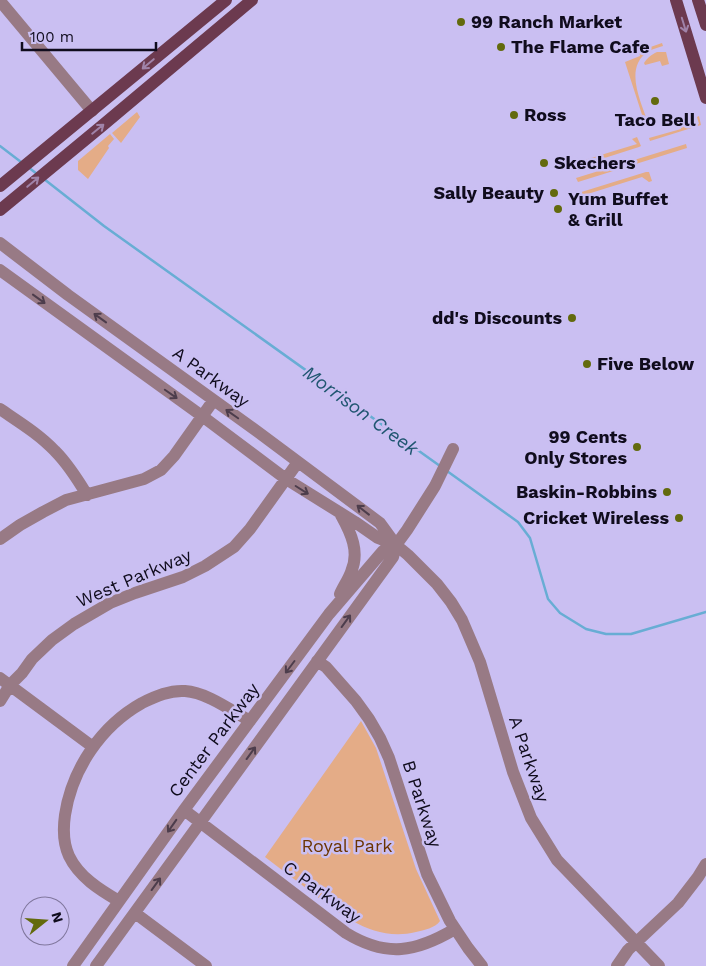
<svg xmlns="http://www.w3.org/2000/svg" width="706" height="966" font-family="'Work Sans',sans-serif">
<rect width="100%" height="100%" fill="#cabff2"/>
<path fill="#e4ac87" d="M662 43 663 46C659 47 653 49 649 51 623 67 641 101 648 123L645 124 625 62 640 56 639 51Z
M657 52H666L669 64 662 66 660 61 645 65 644 63C648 57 651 55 657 52Z
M137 112 140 117 121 143 112 133Z
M699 116 701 125 650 141 649 138 681 129 679 121 689 118 692 126 699 124 697 117Z
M110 134 114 139 108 146 109 148 88 179 78 170V161Z
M637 137 641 146 639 147 567 170 565 168 563 161 568 165 637 144 632 139Z
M686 144 687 148 578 182 576 178Z
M646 172H649L652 181 649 182 642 177 578 197 577 200 580 203 577 204 575 203 573 196 575 194Z
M361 721 376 748 416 869 440 921C435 928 424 930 416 932 375 942 342 916 311 892 296 880 280 869 265 857Z"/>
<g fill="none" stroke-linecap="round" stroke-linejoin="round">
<path stroke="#68add4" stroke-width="2.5" d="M0 146 21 162
M28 167 37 174
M44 179 104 226 440 466
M447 471 518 522 530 538 548 599 560 613 586 629 606 634H631L706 612"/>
<path stroke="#987a85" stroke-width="12" d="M0 1 92 111
M0 243 68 295 258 432 380 523 396 545 408 555 437 584 451 602 462 620 480 662 513 772 531 818 557 860 659 966
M0 270 202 416 286 479 355 522 378 538 396 545
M0 409C19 422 39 434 55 451 68 464 78 480 87 495
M0 539 20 525 43 512 66 500 144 479 161 470 174 456 213 401
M340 594C343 587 348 580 351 572 360 552 351 533 341 515
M317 661 326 667 356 701 369 719 380 738 389 758 427 874 450 921 468 948 482 966
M0 678 93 747
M0 701 10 685 22 673 32 659 52 640 74 624 110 603 135 593 183 577 205 566 234 547 250 529 298 462
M184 810 346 933C387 958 416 952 455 929
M119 901C100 890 79 877 69 856 63 843 63 829 65 815 72 769 101 726 142 703 156 696 170 690 185 691 206 692 232 711 250 721
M135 913 206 966
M73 966 184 810 329 614 383 551 396 545
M96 966 393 557 396 545 407 530 435 486 453 449
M617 966 628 950 678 903 698 877 706 864"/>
<path stroke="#6c3a4f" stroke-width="12" d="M676 0 706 98
M698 0 706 25
M0 186 226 0
M0 210 103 125 252 0"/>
</g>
<defs><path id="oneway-shaft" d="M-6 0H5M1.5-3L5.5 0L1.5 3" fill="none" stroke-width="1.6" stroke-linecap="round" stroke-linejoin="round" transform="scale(1.25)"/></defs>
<g stroke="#a083a9">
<use href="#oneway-shaft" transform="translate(684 25) rotate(73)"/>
<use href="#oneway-shaft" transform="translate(148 64) rotate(140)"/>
<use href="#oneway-shaft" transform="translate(98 129) rotate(-39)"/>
<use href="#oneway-shaft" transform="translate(33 182) rotate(-40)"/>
</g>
<g stroke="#4d3d4c">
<use href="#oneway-shaft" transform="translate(39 299) rotate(36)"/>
<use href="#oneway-shaft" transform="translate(100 318) rotate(-144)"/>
<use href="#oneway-shaft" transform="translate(171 394) rotate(35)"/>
<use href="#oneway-shaft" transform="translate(232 414) rotate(-145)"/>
<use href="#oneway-shaft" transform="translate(302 490) rotate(32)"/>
<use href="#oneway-shaft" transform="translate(363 510) rotate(-142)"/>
<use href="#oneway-shaft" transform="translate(346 621) rotate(-54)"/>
<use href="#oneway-shaft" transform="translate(290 667) rotate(127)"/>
<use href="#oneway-shaft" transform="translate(251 753) rotate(-54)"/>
<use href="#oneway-shaft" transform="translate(172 826) rotate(125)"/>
<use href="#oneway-shaft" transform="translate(156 884) rotate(-54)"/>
</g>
<g fill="#636a0d" stroke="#cabff2" stroke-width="2">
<circle cx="461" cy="22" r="5"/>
<circle cx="501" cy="47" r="5"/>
<circle cx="655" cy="101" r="5"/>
<circle cx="514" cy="115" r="5"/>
<circle cx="544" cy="163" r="5"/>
<circle cx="554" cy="193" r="5"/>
<circle cx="558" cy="209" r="5"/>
<circle cx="572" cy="318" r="5"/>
<circle cx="587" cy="364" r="5"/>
<circle cx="637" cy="447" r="5"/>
<circle cx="667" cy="492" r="5"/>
<circle cx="679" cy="518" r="5"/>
</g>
<g text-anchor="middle" stroke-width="5" stroke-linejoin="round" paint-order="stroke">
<g font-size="18" font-weight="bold" fill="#100c1d" stroke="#cabff2" text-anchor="start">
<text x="471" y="28">99 Ranch Market</text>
<text x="511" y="53">The Flame Cafe</text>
<text x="524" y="121">Ross</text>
<text x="655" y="126" text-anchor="middle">Taco Bell</text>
<text x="554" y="169">Skechers</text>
<text x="544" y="199" text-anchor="end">Sally Beauty</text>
<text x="568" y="205">Yum Buffet<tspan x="568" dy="21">&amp; Grill</tspan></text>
<text x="562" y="324" text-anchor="end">dd's Discounts</text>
<text x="597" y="370">Five Below</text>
<text x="627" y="443" text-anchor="end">99 Cents<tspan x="627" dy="21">Only Stores</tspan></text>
<text x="657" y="498" text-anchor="end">Baskin-Robbins</text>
<text x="669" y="524" text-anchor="end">Cricket Wireless</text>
</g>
<g font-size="18" fill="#100c1d" stroke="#cabff2">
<text transform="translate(211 377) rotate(36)" y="6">A Parkway</text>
<text transform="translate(134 578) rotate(-23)" y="6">West Parkway</text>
<text transform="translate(214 740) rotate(-53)" y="6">Center Parkway</text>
<text transform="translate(529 759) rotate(71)" y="6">A Parkway</text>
<text transform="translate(422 804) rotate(72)" y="6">B Parkway</text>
<text transform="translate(322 892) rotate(36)" y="6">C Parkway</text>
</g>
<g font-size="18" fill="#6b3401" stroke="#cabff2">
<text x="347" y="852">Royal Park</text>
</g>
<g font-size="19" font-style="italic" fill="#205671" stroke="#cabff2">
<text transform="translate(361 410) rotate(36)" y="7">Morrison Creek</text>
</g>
</g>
<g transform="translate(45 921) rotate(73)"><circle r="24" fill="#cabff2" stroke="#80779d"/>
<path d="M0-4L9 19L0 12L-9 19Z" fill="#636a0d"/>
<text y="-8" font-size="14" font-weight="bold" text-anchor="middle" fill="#100c1d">N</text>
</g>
<path d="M22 42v8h134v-8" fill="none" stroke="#100c1d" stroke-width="2.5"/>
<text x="30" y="42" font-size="15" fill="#100c1d" stroke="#cabff2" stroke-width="4" paint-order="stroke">100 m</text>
</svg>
